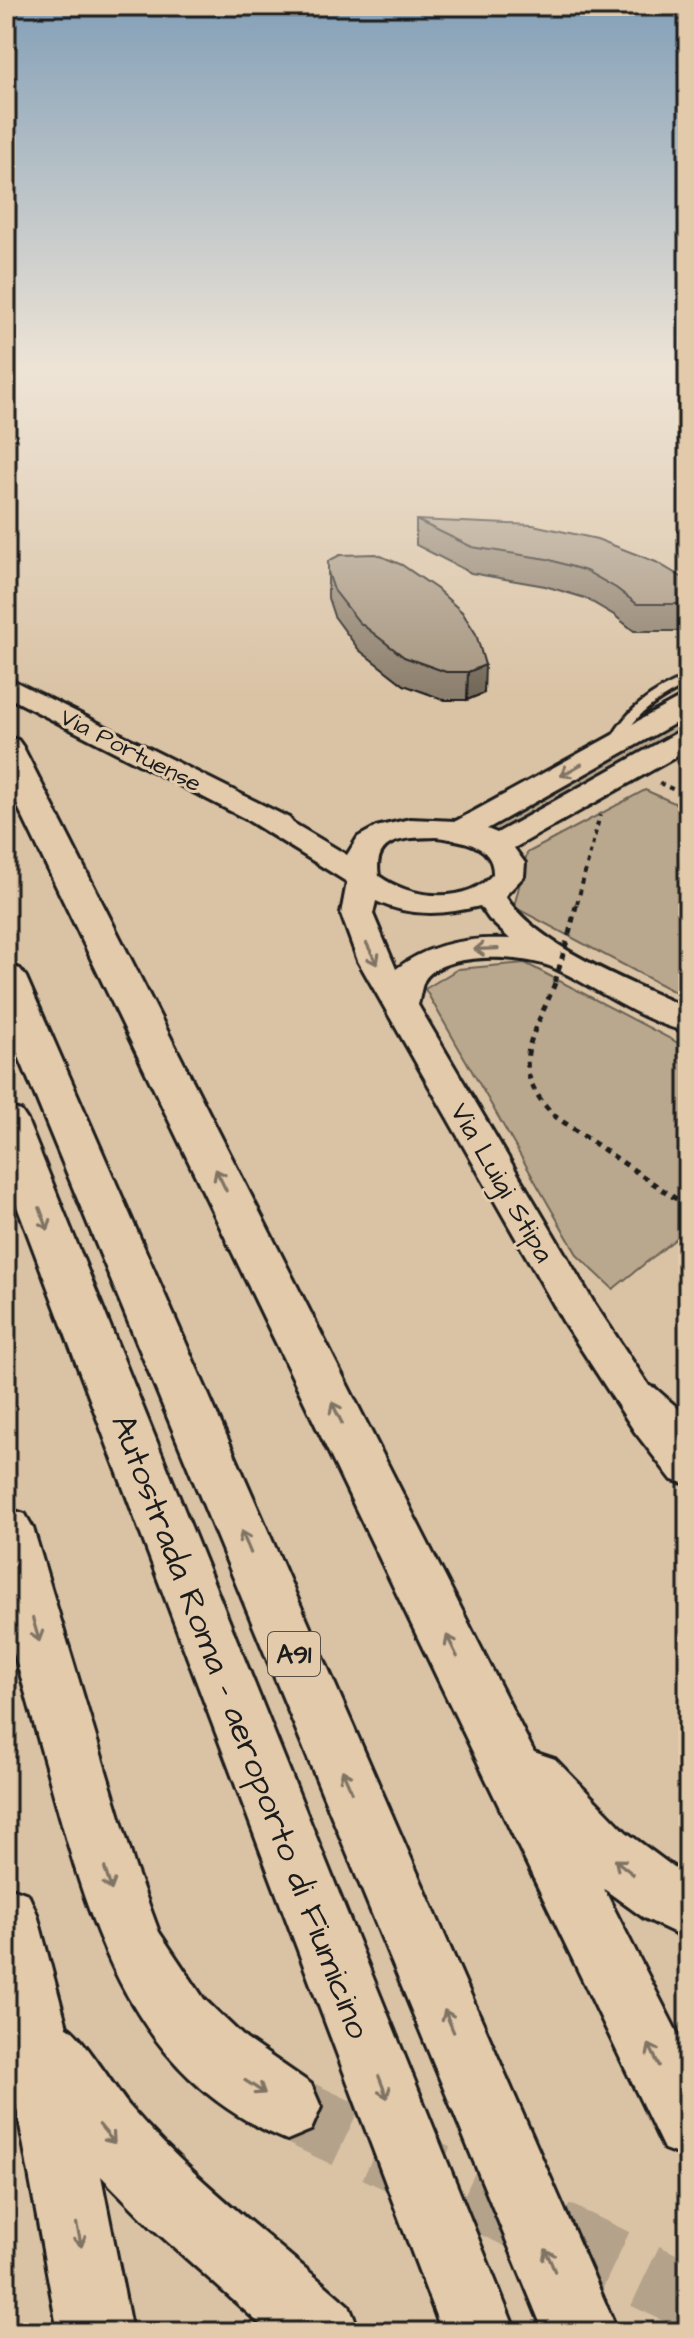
<svg xmlns="http://www.w3.org/2000/svg" width="694" height="2338" font-family="'Architects Daughter',sans-serif">
<rect width="100%" height="100%" fill="#dac3a5"/>
<filter id="ink" filterUnits="userSpaceOnUse"><feTurbulence type="fractalNoise" baseFrequency=".0125" numOctaves="2"/><feDisplacementMap in="SourceGraphic" scale="16" xChannelSelector="R" yChannelSelector="G"/><feConvolveMatrix kernelMatrix="1 2 1 2 8 2 1 2 1" color-interpolation-filters="sRGB"/></filter>
<g filter="url(#ink)">
<path fill="#baa88e" stroke="#6b6255" stroke-width="2" d="M688 715V727L491 838 477 831Z
M645 790 688 809V999L514 907 527 853Z
M525 963 688 1048V1229L613 1289 578 1256 425 989 458 969Z"/>
<g fill="none" stroke-linecap="round" stroke-linejoin="round">
<path stroke="#b4a28a" stroke-width="66" stroke-dasharray="66 33" stroke-linecap="butt" d="M287 2107 688 2296"/>
<defs>
<path id="lane" d="M688 677V684C653 702 636 713 617 748H609L608 746C622 712 654 689 688 677Z
M649 1386 655 1388 688 1417V1432L682 1430 643 1396 641 1392 643 1388Z"/>
<path id="secondary" d="M6 677 289 818 293 823 347 855 358 837 376 827 410 819 456 821 678 699 688 697V716L487 829 497 833 678 732 688 729V750L514 848 525 863 524 876 505 896C540 949 632 982 688 1009V1032C640 1021 598 988 554 968 527 955 441 950 424 981 421 988 420 998 418 1005L594 1303 665 1410 688 1437V1484L672 1480 635 1432 563 1321 358 961 341 914 347 882 244 818 6 696ZM436 837C460 840 494 844 493 874 465 906 409 898 379 876 372 837 406 838 436 837ZM376 901C410 917 444 915 480 906L489 919 510 939C470 937 429 943 396 969L373 914Z"/>
<path id="highway" d="M6 737 18 740 23 747 534 1752 555 1759 626 1832 688 1878V1939L644 1918 604 1889 688 2054V2158L664 2149 6 782Z
M6 965 20 969 26 977 618 2332H544L6 1025Z
M6 1107 21 1111 27 1120 516 2332H442L6 1177Z
M6 1508 25 1514 33 1528 135 1867 159 1932 204 1999 246 2039 311 2084 321 2107 311 2130 287 2140C125 2075 87 1914 45 1763 36 1732 28 1701 19 1670 15 1655 8 1639 6 1623 2 1586 6 1545 6 1508Z
M6 1886 28 1894 37 1914 67 2027C80 2032 117 2092 131 2108 195 2182 276 2241 349 2306L360 2332H269L151 2227 101 2176 132 2332H58L6 2049Z"/>
</defs>
<use href="#lane" stroke="#1c1c1c" stroke-width="6"/>
<use href="#secondary" stroke="#1c1c1c" stroke-width="6"/>
<use href="#highway" stroke="#1c1c1c" stroke-width="6"/>
<path stroke="#1c1c1c" stroke-width="4" stroke-dasharray="5 5" stroke-linecap="butt" d="M659 783 688 796
M577 904 600 815"/>
<path stroke="#1c1c1c" stroke-width="5" stroke-dasharray="6 6" stroke-linecap="butt" d="M569 934 577 902
M555 983C533 1039 505 1067 556 1117L688 1207"/>
<use href="#lane" fill="#e2caab" fill-rule="evenodd"/>
<use href="#secondary" fill="#e2caab" fill-rule="evenodd"/>
<use href="#highway" fill="#e2caab" fill-rule="evenodd"/>
<path stroke="#1c1c1c" stroke-width="5" stroke-dasharray="6 6" stroke-linecap="butt" d="M555 982 569 934"/>
</g>
<path fill="#8d7f6d" stroke="#1c1c1c" stroke-width="2" d="M416 520 688 581V631H634L614 615 585 598 545 586 471 573 416 545Z
M328 572 462 612 484 693 467 700H445L404 685 359 650 334 616 328 598Z"/>
<path fill="#736859" stroke="#1c1c1c" stroke-width="2" d="M485 665 484 693 467 700 468 672Z"/>
<path fill="#a4947f" stroke="#1c1c1c" stroke-width="2" d="M416 520 533 525 597 539 656 562 688 581V604H637L616 588 586 571 547 559 472 547Z
M376 554 402 565 437 589 462 612 476 634 485 665 468 672H446L404 657 359 622 334 590 328 572V561L340 555Z"/>
<defs><path id="oneway-shaft" d="M-6 0H5M1.5-3L5.5 0L1.5 3" fill="none" stroke-width="1.6" stroke-linecap="round" stroke-linejoin="round" transform="scale(2)"/></defs>
<g stroke="#7f7364">
<use href="#oneway-shaft" transform="translate(571 770) rotate(151)"/>
<use href="#oneway-shaft" transform="translate(486 949) rotate(178)"/>
<use href="#oneway-shaft" transform="translate(372 954) rotate(63)"/>
<use href="#oneway-shaft" transform="translate(221 1180) rotate(-116)"/>
<use href="#oneway-shaft" transform="translate(44 1219) rotate(69)"/>
<use href="#oneway-shaft" transform="translate(337 1413) rotate(-116)"/>
<use href="#oneway-shaft" transform="translate(246 1542) rotate(-113)"/>
<use href="#oneway-shaft" transform="translate(36 1630) rotate(74)"/>
<use href="#oneway-shaft" transform="translate(452 1646) rotate(-116)"/>
<use href="#oneway-shaft" transform="translate(347 1781) rotate(-113)"/>
<use href="#oneway-shaft" transform="translate(624 1867) rotate(-141)"/>
<use href="#oneway-shaft" transform="translate(108 1879) rotate(73)"/>
<use href="#oneway-shaft" transform="translate(449 2021) rotate(-113)"/>
<use href="#oneway-shaft" transform="translate(654 2055) rotate(-116)"/>
<use href="#oneway-shaft" transform="translate(255 2087) rotate(33)"/>
<use href="#oneway-shaft" transform="translate(383 2087) rotate(69)"/>
<use href="#oneway-shaft" transform="translate(107 2134) rotate(50)"/>
<use href="#oneway-shaft" transform="translate(79 2235) rotate(78)"/>
<use href="#oneway-shaft" transform="translate(550 2260) rotate(-113)"/>
</g>
</g>
<linearGradient id="sky" x2="0" y2="1"><stop stop-color="#84a0b8"/><stop offset="0.53" stop-color="#eee4d6"/><stop offset="1" stop-color="#eee4d6" stop-opacity="0"/></linearGradient>
<rect width="694" height="694" fill="url(#sky)"/>
<g text-anchor="middle" stroke-width="6" stroke-linejoin="round" paint-order="stroke">
<g font-size="24" fill="#1c1c1c" stroke="#e2caab">
<text transform="translate(131 750) rotate(27)" y="8">Via Portuense</text>
</g>
<rect fill="#e2caab" stroke="#575047" stroke-width="2" x="268" y="1632" width="52" height="44" rx="6"/>
<g font-size="26" font-weight="bold" fill="#1c1c1c">
<text x="294" y="1663">A91</text>
</g>
<g font-size="28" fill="#1c1c1c" stroke="#e2caab">
<text transform="translate(503 1182) rotate(60)" y="10">Via Luigi Stipa</text>
</g>
<g font-size="34" fill="#1c1c1c" stroke="#e2caab">
<text transform="translate(242 1726) rotate(69)" y="12">Autostrada Roma - aeroporto di Fiumicino</text>
</g>
</g>
<rect width="694" height="2338" fill="none" stroke="#e2caab" stroke-width="32"/>
<rect x="16" y="16" width="662" height="2306" fill="none" stroke="#1c1c1c" stroke-width="3" filter="url(#ink)"/>
</svg>
